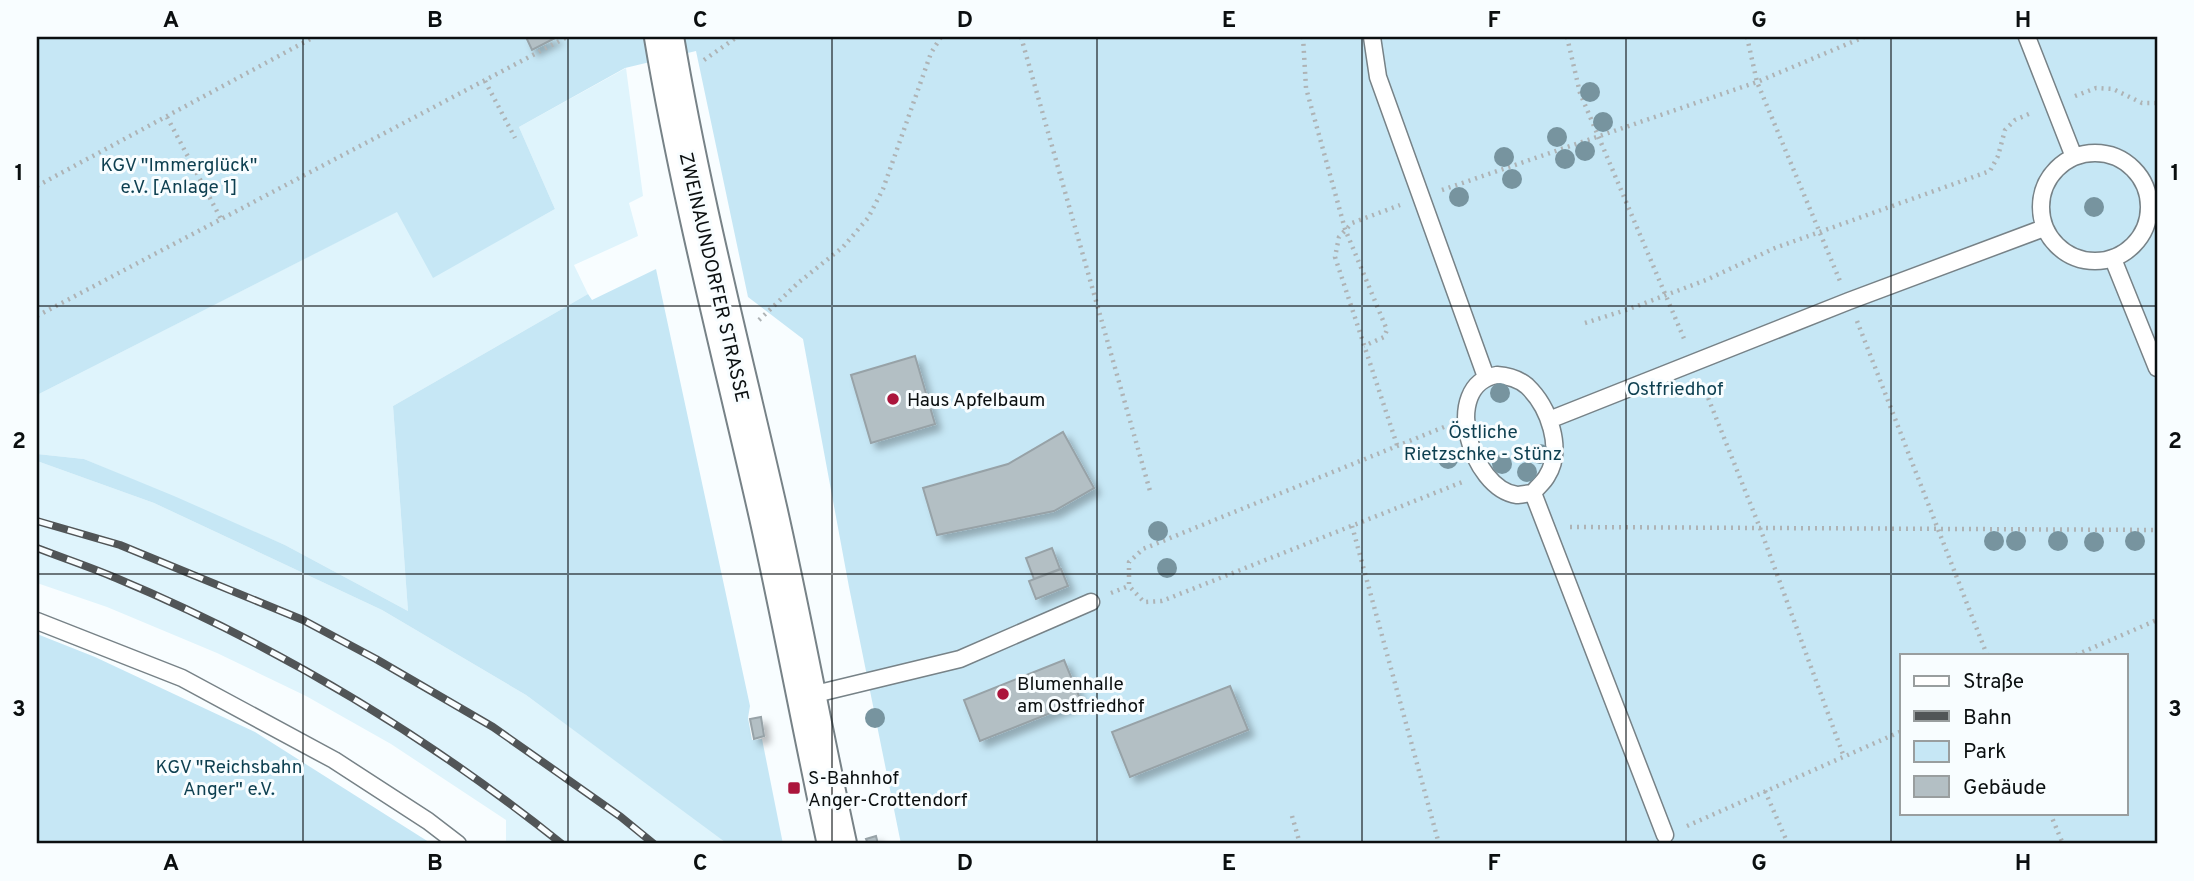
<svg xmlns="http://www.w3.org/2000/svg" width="2194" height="881" font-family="Overpass,sans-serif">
<defs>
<filter id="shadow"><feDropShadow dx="6" dy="6" stdDeviation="3.5" flood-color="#0004"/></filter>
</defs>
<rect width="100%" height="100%" fill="#f8fdff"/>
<path fill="#dff4fc" d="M626 68 643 196 629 203 638 236 574 265 588 294 393 406 408 611 285 545 84 459 37 454V395L398 211 433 277 555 209 519 127Z
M37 461 154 503 382 610 526 695 729 844H506V820L391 744 306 696 217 653 107 607 37 583Z"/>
<path fill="#c6e7f5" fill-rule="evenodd" d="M37 37H2157V844H901L849 587 803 339 748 297 696 51 625 68 519 127 555 209 433 278 397 212 37 395ZM1902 655H2126V813H1902Z
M656 269 750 706 748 718 752 740 762 739 783 844H729L725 842 526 695 382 610 154 503 37 461V454L84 459 174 496 285 545 408 611 393 406 588 294 592 300Z
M37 634 95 657 255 732 432 844H37Z"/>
<path fill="#b3bfc4" stroke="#97a2a7" stroke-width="2" filter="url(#shadow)" d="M526 37H557L532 50Z
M915 356 935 424 871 443 851 375Z
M1063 432 1094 488 1054 511 937 535 923 488 1008 464Z
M1052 548 1060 569 1034 579 1026 558Z
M1061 569 1068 586 1036 599 1029 581Z
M1064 660 1081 701 980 741 964 700Z
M1230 686 1248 730 1130 777 1112 732Z
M761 717 764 736 754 739 750 719Z
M876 836 878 844H868L866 839Z"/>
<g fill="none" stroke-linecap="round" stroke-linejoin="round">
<defs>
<path id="service" d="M1372 37 1378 77 1486 377
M2027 37 2074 157
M2041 207a54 54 0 1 1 108 0a54 54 0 1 1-108 0Z
M2113 259 2157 368
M1497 375C1508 376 1519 379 1527 386 1549 407 1564 449 1547 476 1544 482 1537 487 1533 493 1528 493 1521 495 1517 495 1471 489 1440 385 1497 375Z
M1549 420 1849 301 2044 228
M1533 493 1665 835
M37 621 182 678 334 760 428 821 458 844
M807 696 960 659 1091 602"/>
<path id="tertiary" d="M664 37C691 197 732 354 768 512 793 623 813 734 837 844"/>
</defs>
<use href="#service" stroke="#778287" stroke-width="19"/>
<use href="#tertiary" stroke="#778287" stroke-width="42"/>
<path stroke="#aeb3b5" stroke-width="4.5" stroke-dasharray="2 5" stroke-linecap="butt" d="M1021 37 1150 491
M1303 37 1306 88 1345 229 1387 330 1384 337 1364 346
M1567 37 1580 93 1685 341
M1747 37 1757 82 1840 281
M704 60 737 37
M485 81 515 138
M2075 96 2096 88 2113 89 2142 103H2157
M167 117 221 219
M37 186 314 37
M1442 190 1757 82 1864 37
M37 316 567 37
M759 320 798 283 843 247 868 218 883 189 931 53 941 37
M1857 321 1987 655
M1585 323 1629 309 1706 280 1775 248 1990 171 1998 156 2005 130 2015 120 2031 113
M1703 385 1760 528 1844 757
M1444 427 1143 549 1129 562V586L1144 602 1162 601 1465 481
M1397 445 1335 257 1339 237 1352 223 1400 205
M1352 526 1439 844
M1570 527 2157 530
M1111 593 1129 586
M2076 655 2157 620
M1765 791 1788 844
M2050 813 2063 844
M1292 816 1300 844
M1687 826 1902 731"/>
<use href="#service" stroke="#fff" stroke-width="16"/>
<use href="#tertiary" stroke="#fff" stroke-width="38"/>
<defs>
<path id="rail" d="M37 521 120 545 303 620 376 659 493 727 621 817 654 844
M37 548C63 558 90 567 116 578 276 645 427 736 562 844"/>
</defs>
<use href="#rail" stroke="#515557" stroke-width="8"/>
<use href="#rail" stroke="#f8fdff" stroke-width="5" stroke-dasharray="16" stroke-linecap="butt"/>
</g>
<g fill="#77949f">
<circle cx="1590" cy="92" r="10"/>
<circle cx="1603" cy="122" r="10"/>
<circle cx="1557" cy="137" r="10"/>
<circle cx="1585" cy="151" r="10"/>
<circle cx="1504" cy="157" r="10"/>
<circle cx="1565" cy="159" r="10"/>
<circle cx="1512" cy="179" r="10"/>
<circle cx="1459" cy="197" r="10"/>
<circle cx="2094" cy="207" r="10"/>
<circle cx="1500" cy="393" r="10"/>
<circle cx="1540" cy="454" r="10"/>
<circle cx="1448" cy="459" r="10"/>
<circle cx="1502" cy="464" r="10"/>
<circle cx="1527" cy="472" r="10"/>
<circle cx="1158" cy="531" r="10"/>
<circle cx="1994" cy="541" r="10"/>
<circle cx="2016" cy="541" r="10"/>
<circle cx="2058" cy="541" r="10"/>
<circle cx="2135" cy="541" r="10"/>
<circle cx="2094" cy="542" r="10"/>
<circle cx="1167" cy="568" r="10"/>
<circle cx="875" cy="718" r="10"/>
</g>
<path fill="none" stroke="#0b0f10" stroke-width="2" stroke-opacity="0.55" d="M303 37V844M568 37V844M832 37V844M1097 37V844M1362 37V844M1626 37V844M1891 37V844M37 306H2157M37 574H2157"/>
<g fill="#ab153c" stroke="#f8fdff" stroke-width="2.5">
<circle cx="893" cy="399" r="7"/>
<circle cx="1003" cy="694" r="7"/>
<rect x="787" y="781" width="14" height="14" rx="3.5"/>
</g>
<g text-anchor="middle" stroke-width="6" stroke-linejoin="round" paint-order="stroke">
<g font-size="19" fill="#0d3f50" stroke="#f8fdff">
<text x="179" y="171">KGV "Immerglück"<tspan x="179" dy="22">e.V. [Anlage 1]</tspan></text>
<text x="1675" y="395">Ostfriedhof</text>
<text x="1483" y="438">Östliche<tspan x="1483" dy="22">Rietzschke - Stünz</tspan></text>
<text x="229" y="773">KGV "Reichsbahn<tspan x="229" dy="22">Anger" e.V.</tspan></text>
</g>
<g font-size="19" fill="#0b0f10" stroke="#f8fdff">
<text transform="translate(715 277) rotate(77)" y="7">ZWEINAUNDORFER STRASSE</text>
</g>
<g font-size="19" fill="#0b0f10" stroke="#f8fdff" text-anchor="start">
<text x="907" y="406">Haus Apfelbaum</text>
<text x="1017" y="690">Blumenhalle<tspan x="1017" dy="22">am Ostfriedhof</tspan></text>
<text x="808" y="784">S-Bahnhof<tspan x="808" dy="22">Anger-Crottendorf</tspan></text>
</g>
</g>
<rect width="2194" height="881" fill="none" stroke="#f8fdff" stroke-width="77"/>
<rect x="1900" y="654" width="228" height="161" fill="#f8fdff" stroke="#999e9f" stroke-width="2"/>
<rect x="1914" y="676" width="35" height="10" fill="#ffffff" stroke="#999e9f" stroke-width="2"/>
<text x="1963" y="688" font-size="21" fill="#0b0f10">Straße</text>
<rect x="1914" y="711" width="35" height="10" fill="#515557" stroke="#999e9f" stroke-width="2"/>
<text x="1963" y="724" font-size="21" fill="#0b0f10">Bahn</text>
<rect x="1914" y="741" width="35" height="21" fill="#c6e7f5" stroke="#999e9f" stroke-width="2"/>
<text x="1963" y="758" font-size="21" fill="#0b0f10">Park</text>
<rect x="1914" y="776" width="35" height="21" fill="#b3bfc4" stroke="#999e9f" stroke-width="2"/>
<text x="1963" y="794" font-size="21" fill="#0b0f10">Gebäude</text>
<rect x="38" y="38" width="2118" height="804" fill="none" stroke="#0b0f10" stroke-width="2.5"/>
<g font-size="23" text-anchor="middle" font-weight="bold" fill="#0b0f10">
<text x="171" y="27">A</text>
<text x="435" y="27">B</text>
<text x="700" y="27">C</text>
<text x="965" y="27">D</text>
<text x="1229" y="27">E</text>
<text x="1494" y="27">F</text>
<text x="1759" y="27">G</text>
<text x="2023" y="27">H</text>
<text x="19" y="180">1</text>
<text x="2175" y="180">1</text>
<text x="19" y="448">2</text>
<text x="2175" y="448">2</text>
<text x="19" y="716">3</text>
<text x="2175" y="716">3</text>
<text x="171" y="870">A</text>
<text x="435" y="870">B</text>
<text x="700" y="870">C</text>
<text x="965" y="870">D</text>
<text x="1229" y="870">E</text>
<text x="1494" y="870">F</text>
<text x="1759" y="870">G</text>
<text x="2023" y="870">H</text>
</g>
</svg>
